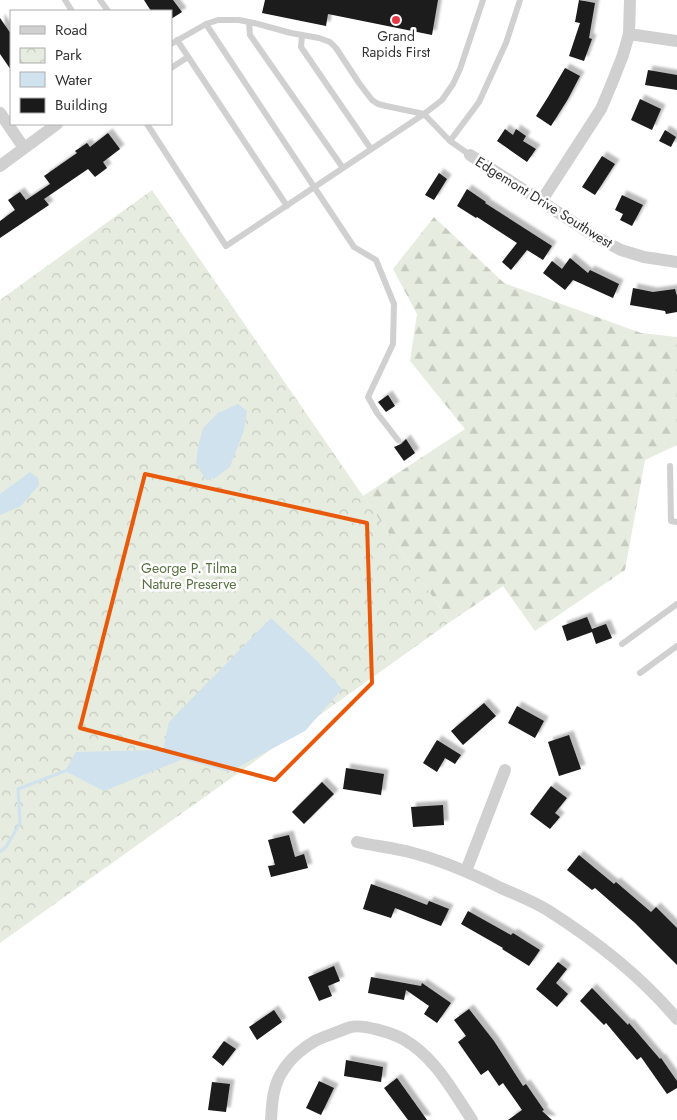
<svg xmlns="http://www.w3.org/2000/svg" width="677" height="1120" font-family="Jost,sans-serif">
<defs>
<pattern id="forest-firs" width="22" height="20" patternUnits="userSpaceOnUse" patternTransform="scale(1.25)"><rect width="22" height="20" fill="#e6ecdf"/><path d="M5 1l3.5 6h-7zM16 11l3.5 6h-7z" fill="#c6cbc0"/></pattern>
<pattern id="park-crowns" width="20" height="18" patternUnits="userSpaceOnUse" patternTransform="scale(1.25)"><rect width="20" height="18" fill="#e6ecdf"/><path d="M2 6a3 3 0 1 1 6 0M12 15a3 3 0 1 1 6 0" fill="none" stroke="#c6cbc0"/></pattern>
<filter id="shadow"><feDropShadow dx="4.5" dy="-4.5" stdDeviation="1" flood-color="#0004"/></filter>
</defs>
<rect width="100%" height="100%" fill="#fff"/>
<path fill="url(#forest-firs)" d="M434 217 504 283 641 333 677 337V445L645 460 625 570 535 631 503 586 450 622 363 496 465 429 410 361 417 314 393 269Z"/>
<path fill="url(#park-crowns)" d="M152 190 450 622 0 943V300Z"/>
<path fill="#cfe2ee" d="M238 404 247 411 244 430 230 467 215 478 206 480 196 464 198 447 203 428 218 413Z
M30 472 38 478 39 485 21 506 0 515V494Z
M271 618 317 661 342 689 305 731 229 772 183 759 104 791 65 771 76 752 163 750 169 722Z"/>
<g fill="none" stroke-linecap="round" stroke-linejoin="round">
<path stroke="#cfe2ee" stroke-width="3" d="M0 852 6 847 20 823 18 789 65 771"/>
</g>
<path fill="#1a1a1a" filter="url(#shadow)" d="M144 0H173L182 12 171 19V11H151Z
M265 0H438L432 35 328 14 326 26 262 13Z
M579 0 595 3 589 38 592 39 584 61 569 56 580 23 575 22Z
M0 18 11 34V70L0 54Z
M565 68 580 76 568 99 551 126 536 116 548 97Z
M648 70 677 75V90L645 85Z
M640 99 661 109 652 130 631 120Z
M505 129 513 135 516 129 526 136 523 141 536 149 527 162 497 141Z
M665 130 676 137 671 147 659 141Z
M108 133 120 149 103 162 107 168 95 177 88 169 44 199 49 205 0 238V221L15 210 8 200 20 192 26 200 50 184 44 176 77 153 75 151 87 143 90 147Z
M602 156 615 164 595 195 582 187Z
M439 173 447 179 434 200 425 195Z
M467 189 486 202 485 203 552 246 543 260 527 250 511 270 502 262 517 243 477 217 476 218 457 206Z
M622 195 643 205 632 226 620 220 623 214 615 210Z
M570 258 588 273 590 270 619 284 613 298 573 280 565 290 543 273 552 261 562 269Z
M633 288 653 292 675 289 677 296V312L666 314 665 311 630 305Z
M388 395 395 406 386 412 378 402Z
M406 439 415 453 404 461 394 447 401 444Z
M587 617 592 629 606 624 612 638 596 644 592 632 567 641 562 626Z
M484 703 496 716 463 745 451 731Z
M517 706 544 721 535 738 508 723Z
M569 735 581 769 559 776 548 742Z
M437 740 461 755 455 764 445 758 437 772 423 763Z
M346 768 384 774 381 795 343 789Z
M322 782 334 794 304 824 292 812Z
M551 786 567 798 555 813 560 817 550 829 530 814Z
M443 805 444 825 413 827 411 807Z
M289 835 295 857 304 854 308 868 271 877 268 866 275 865 268 840Z
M579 855 614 884 616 882 651 912 656 907 677 928V965L635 923 595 888 592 890 567 870Z
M371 884 399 894 427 905 429 901 449 909 441 926 395 908 391 918 363 909Z
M468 911 511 935 513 933 540 950 529 966 502 949 503 948 461 924Z
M558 962 567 969 556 983 568 994 557 1007 536 989Z
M334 966 340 981 328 986 332 996 319 1001 308 977Z
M371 977 421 986 422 983 451 1003 437 1023 424 1014 429 1006 406 990 404 1000 368 993Z
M592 988 628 1025 629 1023 660 1059 661 1058 677 1081V1088L667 1094 641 1057 637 1060 606 1023 604 1025 580 1001Z
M469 1009 494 1041 523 1086 526 1084 544 1110 542 1111 552 1120H508L522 1110 503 1083 499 1086 488 1070 481 1075 458 1042 466 1036 454 1020Z
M274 1010 282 1022 257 1040 249 1027Z
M224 1041 236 1049 223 1066 212 1057Z
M346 1060 383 1067 381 1082 344 1076Z
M397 1078 427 1120H408L384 1088Z
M319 1081 334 1088 321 1115 306 1108Z
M212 1082 230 1084 226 1112 208 1110Z"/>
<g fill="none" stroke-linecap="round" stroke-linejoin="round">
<path stroke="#d0d0d0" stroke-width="6" d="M65 0 72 11
M100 0 108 11
M249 22 250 35 343 168
M206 24 354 247 376 260 394 304 393 344 368 397 377 413 398 440
M302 35 301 47 371 149
M177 40 287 206
M171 44 206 24 218 20H239L254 23 291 33 319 38 330 42 336 48 359 83 372 100 378 104 386 106 424 114 450 141 470 155
M171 68 188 57
M147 124 226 246 424 114 442 100 453 84 460 69 483 0
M450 141 479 102 506 43 520 0
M670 466 671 521 677 522
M622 644 677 604
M640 673 677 646"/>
<path stroke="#d0d0d0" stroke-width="12" d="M629 34 677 41
M0 113 24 148
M470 155 596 237 621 250 644 257 677 262
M0 166 57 124
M542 200 601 109 612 83 623 55 629 34 630 0
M357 842C375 846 395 848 413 853 444 861 473 874 501 888 517 895 535 902 549 911 596 941 641 976 677 1019
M466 871 505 770
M271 1120C272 1102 273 1084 284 1069 291 1058 304 1047 315 1041 322 1037 330 1035 337 1032 341 1031 346 1028 351 1027 363 1024 392 1033 403 1039 435 1057 452 1090 472 1120"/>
</g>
<path fill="none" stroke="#e8590c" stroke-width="4" stroke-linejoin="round" d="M145 474 367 523 372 683 275 780 80 728Z"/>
<circle fill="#e63946" stroke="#fff" stroke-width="2" cx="396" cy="20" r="5"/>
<g text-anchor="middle" stroke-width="5" stroke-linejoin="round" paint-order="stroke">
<g font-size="14" fill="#333" stroke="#fff">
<text x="396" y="41">Grand<tspan x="396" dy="16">Rapids First</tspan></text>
</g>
<g font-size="14" fill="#333" stroke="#fff">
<text transform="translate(544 202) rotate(32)" y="5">Edgemont Drive Southwest</text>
</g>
<g font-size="14" fill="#56703f" stroke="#fff">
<text x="189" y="573">George P. Tilma<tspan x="189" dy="16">Nature Preserve</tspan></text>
</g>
</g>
<rect x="10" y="10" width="162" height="115" fill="#ffffff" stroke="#adadad"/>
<rect x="20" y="26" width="25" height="8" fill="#d0d0d0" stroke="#adadad"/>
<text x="55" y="35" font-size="15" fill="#333333">Road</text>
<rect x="20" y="48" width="25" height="15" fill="url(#park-crowns)" stroke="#adadad"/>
<text x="55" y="60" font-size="15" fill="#333333">Park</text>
<rect x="20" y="72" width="25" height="15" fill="#cfe2ee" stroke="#adadad"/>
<text x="55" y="85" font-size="15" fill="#333333">Water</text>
<rect x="20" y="98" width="25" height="15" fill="#1a1a1a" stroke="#adadad"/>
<text x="55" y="110" font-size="15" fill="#333333">Building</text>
</svg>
